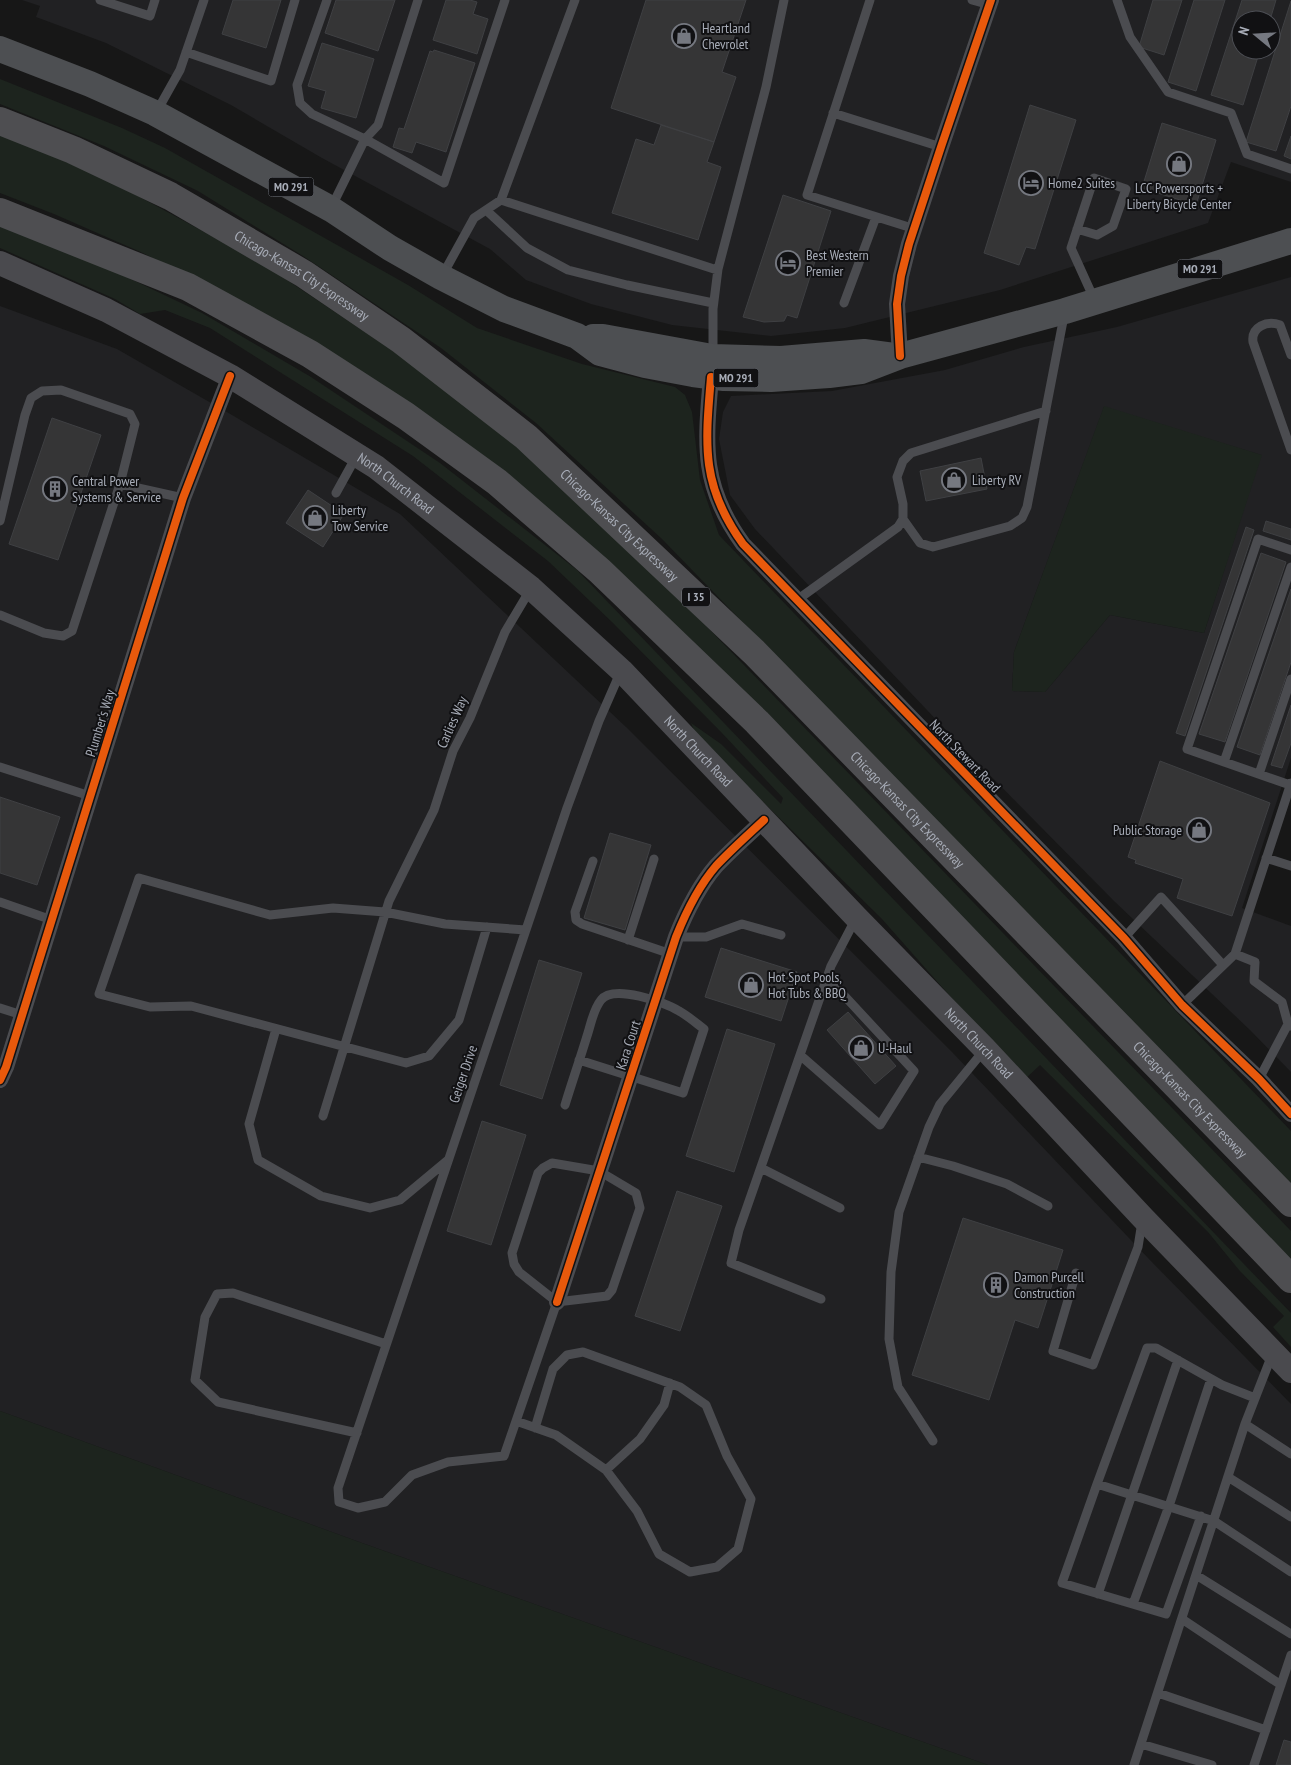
<svg xmlns="http://www.w3.org/2000/svg" width="1291" height="1765" font-family="'PT Sans Narrow',sans-serif">
<rect width="100%" height="100%" fill="#171717"/>
<path fill="#212123" fill-rule="evenodd" d="M22 0H1291V182L1231 162 1208 223 1000 290 845 328 771 336 672 325 591 304 526 280 490 249 322 158 231 105 106 43 36 17 40 6ZM1241 20H1271V50H1241Z
M1291 277V758L1242 908 1291 926V1072L1250 1030 1114 901 964 749 755 529 730 495 719 439 723 412 731 396 832 391 945 370 1024 347 1117 327ZM1104 407 1261 455 1204 633 1110 615 1045 692 1012 691 1014 652Z
M0 306 117 349 232 415 400 514 626 727 952 1052 1148 1258 1291 1404V1765H988L362 1543 0 1411Z"/>
<path fill="#1d241e" d="M0 79 122 128 165 148 408 285 477 328 582 364 675 387 685 395 692 412 700 480 719 535 1291 1131V1188L662 539 536 423 441 348 303 256 198 191 104 146 0 104Z
M0 133 105 178 263 264 413 364 544 469 626 543 1291 1231V1262L656 606 243 306 143 253 54 214 0 193Z
M0 224 70 250 202 313 311 377 440 463 577 570 1291 1313V1347L1273 1327 1284 1316 1239 1270 1208 1232 1040 1065 1024 1080 882 919 697 737 691 723 721 744 781 804 783 798 721 732 612 622 548 561 413 456 210 328 165 310 140 314 115 299 0 248Z
M1104 406 1262 455 1204 633 1110 615 1045 692 1012 691 1014 652Z
M0 1411 362 1543 988 1765H0Z"/>
<path fill="#353536" stroke="#3f4043" d="M233 0H281L266 48 222 34Z
M336 0H395L378 51 325 33Z
M446 0H470L477 2 473 14 488 19 477 54 433 40Z
M646 0H746L722 72 736 77 714 142 611 108Z
M1153 0H1182L1164 55 1139 47Z
M1194 0H1225L1196 91 1168 82Z
M1242 0H1276L1270 20H1241V50H1260L1243 105 1211 95Z
M1291 1V106L1276 151 1246 142Z
M322 43 374 59 356 118 321 108 326 91 308 86Z
M434 50 475 63 446 152 416 142 412 153 393 147 399 128 404 129 430 51 433 52Z
M1030 105 1076 120 1035 249 1026 247 1019 265 984 253Z
M1162 123 1216 140 1196 205 1142 188Z
M661 125 714 142 707 162 721 167 698 240 612 213 636 139 654 145Z
M1291 136V159L1284 156Z
M783 195 831 211 797 318 787 315 784 321 764 322 743 317Z
M52 418 101 435 58 560 9 544Z
M981 458 987 489 926 501 920 471Z
M308 490 344 514 323 547 286 523Z
M1266 521 1291 529V540L1263 531Z
M1246 527 1254 530 1185 736 1176 733Z
M1261 553 1286 562 1225 742 1199 734Z
M1291 589V662L1260 755 1237 747Z
M1291 705V743L1282 768 1271 765Z
M1160 761 1270 803 1232 916 1177 898 1183 879 1135 863 1136 860 1128 857Z
M0 797 60 817 37 885 0 873Z
M610 833 651 845 625 930 584 918Z
M721 948 797 972 781 1021 705 997Z
M539 960 582 973 542 1099 500 1085Z
M848 1012 896 1066 875 1084 827 1030Z
M727 1029 775 1044 734 1172 686 1156Z
M482 1121 526 1135 491 1245 447 1231Z
M677 1191 722 1206 680 1331 635 1316Z
M963 1218 1063 1250 1038 1328 1015 1320 989 1400 912 1375Z
M1284 1740 1291 1742V1765H1276Z"/>
<g fill="none" stroke-linecap="round" stroke-linejoin="round">
<path stroke="#4b4c50" stroke-width="9" d="M100 0 150 16 155 0
M327 0 297 85 300 103 312 114 365 139 444 183 505 0
M870 0 807 195 915 229
M972 0 990 5
M1117 0 1130 37 1168 92 1231 113 1247 154 1291 169
M186 52 271 81 295 0
M157 111 180 70 204 0
M833 113 941 147
M501 200 717 270
M332 206 365 139 378 125 418 0
M486 210 527 248 568 270 627 285 713 303
M1077 229 1097 235 1113 226 1126 189 1094 178 1071 248 1095 301
M442 276 474 218 501 200 575 0
M844 303 876 217
M713 354V309L718 269 766 87 784 0
M1291 355 1280 325C1267 320 1251 327 1253 342L1291 450
M120 484 183 498
M336 493 357 455
M903 519 920 543 933 547 1010 526 1022 518 1027 507 1064 316
M0 521 25 415 31 398 42 391 61 390 130 414 135 424 120 484 72 631 63 636 44 633 0 615
M797 600 898 527 903 519V504L897 477 903 461 911 453 1046 411
M1224 762 1291 567
M0 767 90 796
M1259 774 1291 679
M1290 785 1187 749 1258 539 1291 550
M1266 858 1291 866
M593 861 575 912 576 920 582 924 671 954
M0 902 52 920
M487 927 459 1020 429 1056 406 1063 191 1006 150 1007 99 994 139 878 270 915 333 908 385 912 445 924 526 930
M676 937H706L742 924 781 935
M1124 938 1161 897 1223 965
M628 940 654 859
M1235 954 1255 962 1254 981 1282 1002 1288 1024 1291 1026
M1182 1005 1235 954 1291 783
M0 1008 22 1015
M276 1029 249 1124 258 1160 321 1196 370 1208 400 1200 448 1160
M800 1055 880 1125 914 1071 827 977
M1259 1079 1288 1024
M565 1105C572 1082 580 1059 587 1036 591 1024 593 1010 601 1000 613 984 665 1002 679 1011 688 1016 696 1023 704 1029L683 1093 579 1060
M323 1116 389 901 434 810 453 751 470 718 505 632 530 590
M918 1157 953 1166 1007 1184 1048 1206
M552 1163 599 1171 636 1193 640 1208 612 1290 607 1296 557 1302 519 1272 514 1264 512 1253 538 1173 543 1168Z
M761 1168 840 1208
M1076 1273 1053 1351 1093 1365 1138 1247 1142 1222
M821 1299 731 1263 739 1230 831 966 855 920
M557 1302 504 1456 448 1462 412 1475 385 1502 358 1508 339 1502 338 1488 567 808 599 721 620 673
M1255 1398 1222 1385 1156 1348H1147L1097 1484 1214 1521 1291 1572
M516 1421 556 1435 606 1470 637 1511 659 1554 690 1572 717 1567 738 1549 751 1499 727 1456 706 1405 680 1387 583 1352 567 1355 553 1369 535 1428
M1245 1424 1291 1454
M357 1433 218 1402 195 1380 205 1317 217 1294 233 1293 386 1344
M933 1441 898 1387 889 1339 891 1272 899 1212 929 1127 940 1104 985 1049
M606 1470 640 1439 664 1405 670 1383
M1228 1477 1291 1517
M1097 1484 1062 1583 1166 1614 1201 1516
M1196 1575 1291 1634
M1098 1594 1178 1360
M1133 1604 1169 1506 1211 1379
M1182 1619 1281 1685
M1158 1693 1266 1730
M1141 1744 1212 1765
M1134 1765 1245 1424 1272 1355
M1254 1765 1291 1655"/>
<path stroke="#4b4c50" stroke-width="16" d="M900 356 897 304 901 276 909 244 941 147 991 0
M711 377C705 446 701 486 743 544L1124 938 1182 1005 1259 1079 1291 1114
M0 1080 6 1067 183 498 230 376
M557 1302 676 937C686 912 698 887 716 866 731 850 748 835 764 820"/>
<path stroke="#4a4a4e" stroke-width="24" id="s1" d="M0 263 106 310 230 376 376 467 531 588 622 671 856 917 985 1049 1143 1218 1291 1371"/>
<path stroke="#4d4f52" stroke-width="26" d="M0 49 90 84 155 113 331 209 390 248 441 277 504 309 577 336 600 353 645 365 693 374 724 378 771 379 829 375 861 371 900 356 1065 311 1291 241
M593 337H603L712 357 781 359 864 352 894 356"/>
<g stroke="#4e4e51" stroke-width="28">
<path id="s2" d="M0 121 73 150 170 196 304 274 401 340 526 437 754 652 1291 1203"/>
<path d="M0 212 188 287 310 354 406 416 497 482 600 571 757 722 1291 1279"/>
</g>
<defs>
<path id="cycleway" d="M900 356 897 304 901 276 909 244 941 147 991 0
M711 377C705 446 701 486 743 544L1124 938 1182 1005 1259 1079 1291 1114
M0 1080 6 1067 183 498 230 376
M557 1302 676 937C686 912 698 887 716 866 731 850 748 835 764 820"/>
</defs>
<use href="#cycleway" stroke="#111113" stroke-width="11"/>
<use href="#cycleway" stroke="#e8590c" stroke-width="8"/>
</g>
<defs>
<symbol id="shop-ring" viewBox="-11 -11 22 22"><circle r="9.5" fill="#111113" stroke="#757880" stroke-width="1.5"/><path d="M-5-2.5h2.3a2.7 3.5 0 0 1 5.4 0H5L5.5 6h-11ZM-1.5-2.5h3a1.5 2.3 0 0 0-3 0Z" fill="#757880"/></symbol>
<symbol id="hotel-ring" viewBox="-11 -11 22 22"><circle r="9.5" fill="#111113" stroke="#757880" stroke-width="1.5"/><path d="M-6-4.5h1.5V1H6V5H4.5V3h-9V5H-6ZM-4 0a1.8 1.8 0 1 1 3.6 0ZM.5 0V-2.5h3Q6-2.5 6 0Z" fill="#757880"/></symbol>
<symbol id="building-ring" viewBox="-11 -11 22 22"><circle r="9.5" fill="#111113" stroke="#757880" stroke-width="1.5"/><path d="M-4-6H4V6H1V3H-1V6H-4ZM-2.5-4.3h1.7v1.8h-1.7ZM.8-4.3h1.7v1.8H.8ZM-2.5-1h1.7V.8h-1.7ZM.8-1h1.7V.8H.8Z" fill="#757880"/></symbol>
</defs>
<g fill-rule="evenodd">
<use href="#shop-ring" x="670" y="22" width="28" height="28"/>
<use href="#shop-ring" x="1165" y="150" width="28" height="28"/>
<use href="#hotel-ring" x="1017" y="169" width="28" height="28"/>
<use href="#hotel-ring" x="774" y="249" width="28" height="28"/>
<use href="#shop-ring" x="940" y="466" width="28" height="28"/>
<use href="#building-ring" x="41" y="475" width="28" height="28"/>
<use href="#shop-ring" x="301" y="504" width="28" height="28"/>
<use href="#shop-ring" x="1185" y="816" width="28" height="28"/>
<use href="#shop-ring" x="737" y="971" width="28" height="28"/>
<use href="#shop-ring" x="847" y="1034" width="28" height="28"/>
<use href="#building-ring" x="982" y="1271" width="28" height="28"/>
</g>
<g text-anchor="middle" stroke-width="4" stroke-linejoin="round" paint-order="stroke">
<g fill="#111113" stroke="#7b7e86" stroke-width="1">
<rect x="268.5" y="177.5" width="45" height="19" rx="4"/>
<rect x="1177.5" y="259.5" width="45" height="19" rx="4"/>
<rect x="713.5" y="368.5" width="45" height="19" rx="4"/>
<rect x="682" y="587.5" width="28" height="19" rx="4"/>
</g>
<g font-size="12" font-weight="bold" fill="#a8adb8">
<text x="291" y="191">MO 291</text>
<text x="1200" y="273">MO 291</text>
<text x="736" y="382">MO 291</text>
<text x="696" y="601">I 35</text>
</g>
<g font-size="14" fill="#a8adb8" stroke="#111113" text-anchor="start">
<text x="702" y="33">Heartland<tspan x="702" dy="16">Chevrolet</tspan></text>
<text x="1048" y="188">Home2 Suites</text>
<text x="1179" y="193" text-anchor="middle">LCC Powersports +<tspan x="1179" dy="16">Liberty Bicycle Center</tspan></text>
<text x="806" y="260">Best Western<tspan x="806" dy="16">Premier</tspan></text>
<text x="972" y="485">Liberty RV</text>
<text x="72" y="486">Central Power<tspan x="72" dy="16">Systems &amp; Service</tspan></text>
<text x="332" y="515">Liberty<tspan x="332" dy="16">Tow Service</tspan></text>
<text x="1182" y="835" text-anchor="end">Public Storage</text>
<text x="768" y="982">Hot Spot Pools,<tspan x="768" dy="16">Hot Tubs &amp; BBQ</tspan></text>
<text x="878" y="1053">U-Haul</text>
<text x="1014" y="1282">Damon Purcell<tspan x="1014" dy="16">Construction</tspan></text>
</g>
<g font-size="14" fill="#a8adb8" stroke="#111113">
<text dy="5" stroke="none"><textPath href="#s2" startOffset="340">Chicago-Kansas City Expressway</textPath></text>
<text dy="5" stroke="none"><textPath href="#s1" startOffset="454">North Church Road</textPath></text>
<text dy="5" stroke="none"><textPath href="#s2" startOffset="745">Chicago-Kansas City Expressway</textPath></text>
<text transform="translate(452 722) rotate(-66)" y="5">Carlies Way</text>
<text transform="translate(100 723) rotate(-73)" y="5">Plumber's Way</text>
<text dy="5" stroke="none"><textPath href="#s1" startOffset="859">North Church Road</textPath></text>
<text transform="translate(965 756) rotate(46)" y="5">North Stewart Road</text>
<text dy="5" stroke="none"><textPath href="#s2" startOffset="1150">Chicago-Kansas City Expressway</textPath></text>
<text dy="5" stroke="none"><textPath href="#s1" startOffset="1264">North Church Road</textPath></text>
<text transform="translate(628 1045) rotate(-72)" y="5">Kara Court</text>
<text transform="translate(463 1074) rotate(-71)" y="5">Geiger Drive</text>
<text dy="5" stroke="none"><textPath href="#s2" startOffset="1555">Chicago-Kansas City Expressway</textPath></text>
</g>
</g>
<g transform="translate(1256 35) rotate(288)"><circle r="24" fill="#111113" stroke="#4d4f55"/>
<path d="M0-4L9 19L0 12L-9 19Z" fill="#757880"/>
<text y="-8" font-size="14" font-weight="bold" text-anchor="middle" fill="#a8adb8">N</text>
</g>
</svg>
